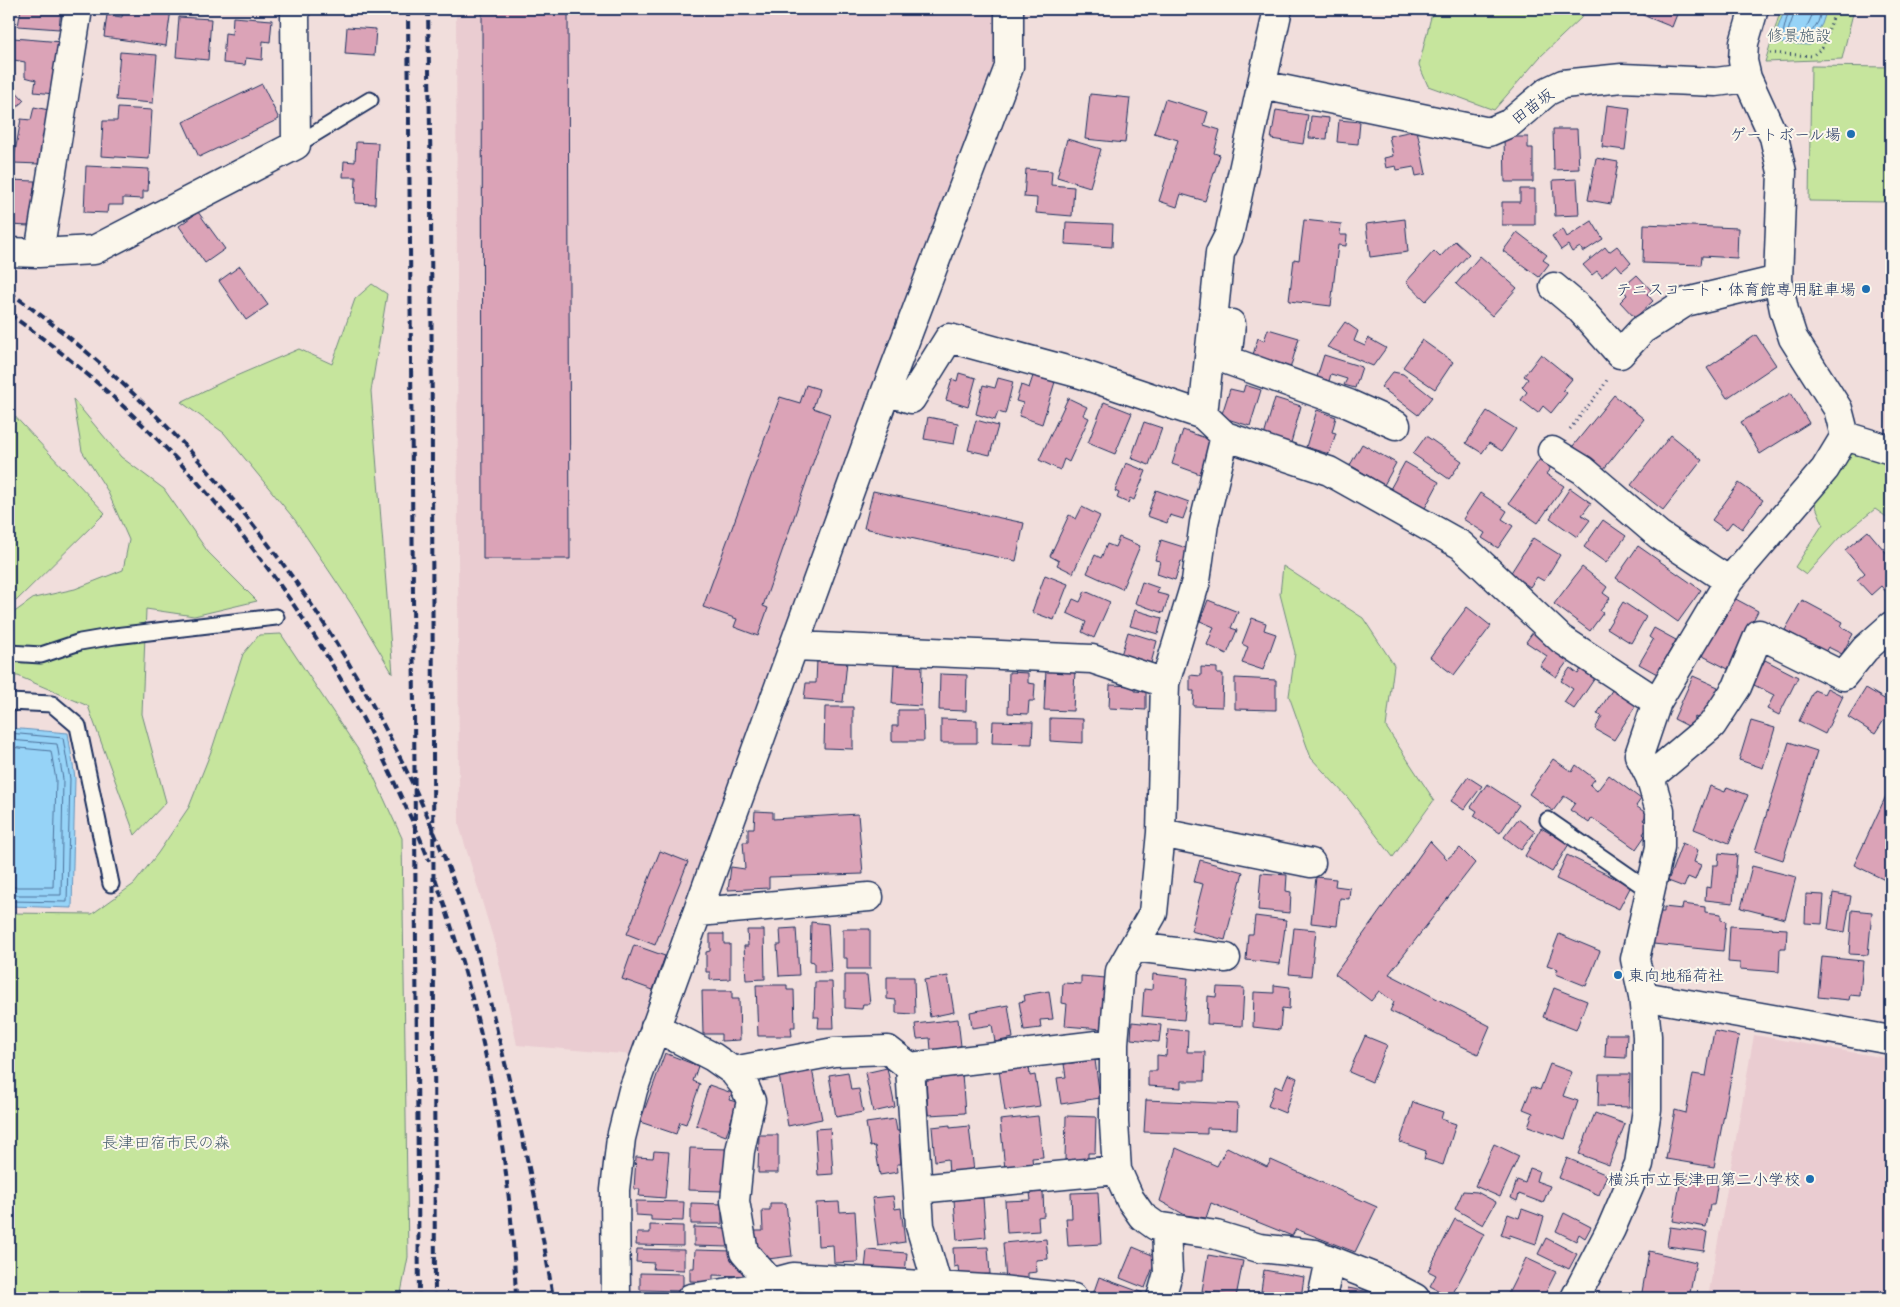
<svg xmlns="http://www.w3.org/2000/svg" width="1900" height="1307" font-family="'Comic Neue','Klee One',sans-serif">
<rect width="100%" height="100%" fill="#f1dedc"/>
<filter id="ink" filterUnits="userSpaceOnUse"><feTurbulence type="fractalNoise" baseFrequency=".02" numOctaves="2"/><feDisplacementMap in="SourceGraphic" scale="10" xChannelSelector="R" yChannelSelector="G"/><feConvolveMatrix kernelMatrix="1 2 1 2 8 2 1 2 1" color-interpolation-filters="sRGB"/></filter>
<g filter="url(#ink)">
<path fill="#eaccd1" d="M456 9H996L999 62 634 1055 517 1045 496 948 459 825Z
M1754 1035 1891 1059V1298H1708Z"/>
<path fill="#c6e59d" stroke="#708a7e" d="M1433 9H1581L1582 17 1540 57 1494 110 1428 86 1419 65Z
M1781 9H1854L1842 59 1765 62Z
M1811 66 1891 67V202L1809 201Z
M372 284 387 294 371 391 393 674 352 605 295 520 224 433 181 402 222 382 299 349 332 364 355 299Z
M73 399 121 457 164 489 208 552 257 601 194 616 146 609 142 714 166 802 135 835 88 706 18 676H9V616L34 598 75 589 123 570 129 540 107 490 82 451Z
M9 410 105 513 9 608Z
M1847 448 1891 460V520L1875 509 1839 538 1806 575 1795 567 1823 524 1812 497Z
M1283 566 1363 618 1394 665 1386 727 1434 800 1393 857 1348 798 1311 758 1289 696 1295 653 1280 594Z
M281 634 369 766 402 838 408 1257 400 1298H9V913L92 914 134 884 158 853 189 807 212 749 243 654 259 635Z"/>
<path fill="#96d3f7" stroke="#6591ba" d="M1785 9H1827L1822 24 1810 45 1777 43V30Z
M9 728 68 733 75 778 72 908 9 906Z"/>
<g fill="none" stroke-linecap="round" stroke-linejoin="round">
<path stroke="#4c719b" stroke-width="1" d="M1789 9 1782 37 1798 41 1807 39 1818 22 1822 9
M1796 9 1788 31 1798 35 1804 33 1815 9
M9 733 63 738 70 779 67 902 9 901
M9 740 57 744 63 779 61 895H9
M9 747 51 751 56 780 53 887H9"/>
</g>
<path fill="#dba3b7" stroke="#1b2f5e" d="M21 9H61L59 29 18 26Z
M123 9H171L166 46 104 37 107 15 122 17Z
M482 9H568L570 559H483Z
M1388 9H1404L1403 13Z
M1628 9H1679L1672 27Z
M179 17 211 19 208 60 176 57Z
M233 17 272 20 270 42 263 41 262 60 246 58 245 65 223 63 225 33 232 34Z
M347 27 376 29 374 56 345 54Z
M13 38 62 42 54 94 34 92 36 80 25 77V62L9 59Z
M120 52 157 55 153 103 116 100Z
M9 84 24 100 11 114 9 113Z
M262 84 279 119 199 157 183 122Z
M1090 94 1130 98 1125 143 1085 139Z
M1165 99 1208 112 1204 125 1220 130 1214 153 1220 155 1205 201 1181 194 1177 207 1159 201 1178 140 1154 133Z
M1607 105 1630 108 1625 150 1602 147Z
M34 107 49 110 40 164 13 163 21 119 31 120Z
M118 108 152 110 149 159 101 156 103 121H117Z
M1276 110 1308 115 1303 144 1271 139Z
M1311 116 1329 118 1327 139 1309 138Z
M1339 120 1360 122 1358 144 1337 142Z
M1553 129H1577L1579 169 1554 170Z
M1417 130 1426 174 1416 176 1414 167 1397 170 1396 166 1386 168 1384 158 1393 156 1389 136Z
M1504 137H1528V148H1533V182H1505Z
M1067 139 1101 149 1090 187 1057 177Z
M356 142 378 143 375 204 355 203 356 177H343L344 161 355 162Z
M1596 158 1618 162 1611 204 1588 200Z
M86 166 149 169 148 191H143V199L123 198V205H108L107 213 84 212Z
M1026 169 1052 171 1051 185 1074 187 1072 216 1036 213 1037 198 1024 197Z
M1577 179 1579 215 1555 216 1553 180Z
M9 180 35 181 29 226 9 225Z
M1520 189H1535V225H1502V202H1520Z
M198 212 225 249 205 263 179 226Z
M1405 219 1408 252 1370 257 1366 224Z
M1304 220 1341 224 1340 235H1347L1346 246 1338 245 1331 306 1289 301 1294 259 1299 260Z
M1592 221 1603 239 1583 252 1580 247 1572 252 1568 245 1561 250 1552 236 1563 229 1567 237Z
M1066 222 1113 224 1112 247 1065 244Z
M1644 224 1738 228 1737 258 1702 256 1701 265 1643 263Z
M1517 232 1547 255 1543 260 1549 264 1539 277 1503 251Z
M1455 241 1469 254 1426 301 1406 282 1434 251 1440 257Z
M1617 246 1631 263 1622 271 1616 264 1602 277 1597 271 1592 275 1583 265 1605 247 1609 252Z
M1480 256 1517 288 1492 316 1456 284Z
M240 266 268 305 246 320 219 281Z
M1637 275 1651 290 1647 294 1653 301 1635 318 1620 302 1627 295 1622 288Z
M1345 322 1358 331 1354 341 1365 346 1368 338 1386 348 1373 366 1327 347Z
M1268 329 1299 338 1290 369 1252 358 1258 338 1264 341Z
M1756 335 1776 365 1727 398 1707 368Z
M1422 340 1453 362 1435 389 1403 367Z
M1541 354 1572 379 1563 390 1567 393 1551 413 1543 406 1538 413 1521 400 1527 392 1522 387 1528 379 1524 376Z
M1324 355 1362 367 1355 388 1344 385 1347 379 1331 374 1329 381 1317 377Z
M1393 372 1403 374 1432 397 1418 415 1381 387Z
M959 373 976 378 968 407 946 400 952 379 957 381Z
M1033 376 1055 382 1042 424 1019 416 1023 403 1016 401 1021 385 1029 388Z
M998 378 1013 382 1005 414 998 412 995 420 976 414 983 385 995 388Z
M806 385 819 389 813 408 830 414 763 606 768 608 758 636 734 627 737 619 703 607 780 397 800 403Z
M1245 385 1261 390 1250 426 1221 417 1230 389 1243 392Z
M1791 393 1809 423 1760 454 1741 422Z
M1614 395 1644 419 1603 470 1573 446Z
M1068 398 1087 407 1083 415 1089 418 1069 462 1064 459 1060 470 1039 460Z
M1275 398 1301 406 1291 443 1264 436Z
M1104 402 1132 413 1115 454 1088 443Z
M1890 406H1891V431H1890Z
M1317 410 1336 417 1332 432 1336 433 1329 454 1306 447Z
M1487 411 1516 429 1502 451 1489 443 1482 453 1466 443Z
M928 417 958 423 954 444 924 439Z
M976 420 998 426 990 455 968 450Z
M1144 422 1162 428 1149 465 1131 458Z
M1183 430 1211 440 1200 474 1172 464Z
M1671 435 1702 460 1663 510 1631 485Z
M1426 436 1462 461 1449 479 1413 454Z
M1362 444 1396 463 1384 485 1350 465Z
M1540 459 1551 467 1546 474 1564 486 1538 523 1509 503Z
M1405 462 1439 482 1424 510 1389 491Z
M1126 463 1146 471 1134 500 1130 498 1128 503 1117 498 1119 493 1115 491Z
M1739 483 1763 500 1742 529 1732 522 1726 530 1712 520Z
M1570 488 1591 503 1582 515 1590 520 1577 537 1550 518Z
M1156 490 1189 502 1183 519 1170 515 1167 523 1147 516Z
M873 491 1024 523 1016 561 864 528Z
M1480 493 1507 511 1502 519 1513 526 1498 548 1482 538 1485 533 1463 519Z
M1082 507 1100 516 1073 573 1057 565 1059 561 1050 556 1069 515 1076 519Z
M1603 520 1626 536 1606 563 1584 547Z
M1868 531 1889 556 1891 553V589L1887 593 1881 586 1871 595 1857 580 1865 573 1845 550Z
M1119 537 1140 546 1122 589 1087 573 1095 555 1101 558 1107 544 1115 547Z
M1533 538 1560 555 1544 581 1537 577 1530 587 1510 574Z
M1161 540 1190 549 1185 562 1181 561 1175 580 1157 574 1160 561 1155 560Z
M1638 546 1701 590 1678 622 1616 578Z
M1582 567 1607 587 1603 593 1610 598 1600 611 1603 613 1590 631 1554 604Z
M1045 575 1068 584 1054 620 1032 612Z
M1142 582 1159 588 1157 593 1169 596 1163 613 1135 603Z
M1085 591 1110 602 1094 638 1082 632 1086 622 1067 613 1073 599 1080 602Z
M1732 597 1758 611 1728 669 1701 655Z
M1208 600 1238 612 1231 628 1237 630 1227 654 1207 645 1214 627 1200 621Z
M1802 600 1843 622 1841 626 1853 634 1842 654 1828 647 1825 652 1785 630Z
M1623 602 1646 617 1631 643 1607 628Z
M1467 607 1491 626 1454 675 1430 657Z
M1135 610 1162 618 1158 634 1130 626Z
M1252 618 1266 623 1264 630 1276 634 1263 670 1242 663 1248 647 1242 644Z
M1654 628 1676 640 1657 674 1639 664 1653 640 1649 637Z
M1128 632 1157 641 1151 663 1121 655Z
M1533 632 1570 658 1556 677 1540 666 1547 656 1526 642Z
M817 659 847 661 843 702 804 699 806 683H816Z
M1765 660 1798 677 1779 715 1767 709 1774 695 1752 684Z
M894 665 922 666 921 706 892 704Z
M1201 667 1217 668V674H1223L1222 707 1193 706 1194 691H1190V675L1201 676Z
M1570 668 1578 674 1581 669 1595 678 1574 709 1564 702 1573 689 1561 681Z
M1046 669 1075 670 1073 711 1044 710Z
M1009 672 1028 673V683L1035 684 1034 701H1029L1028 714 1008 713Z
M940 674 967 675 966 711 939 710Z
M1693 676 1718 687 1703 721 1695 717 1690 727 1674 719Z
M1235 678 1276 680V710L1235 709Z
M1110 685 1135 686V691L1146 692V710L1109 708Z
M1614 687 1638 702 1614 740 1595 729 1602 716 1597 714Z
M1827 688 1843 696 1825 734 1799 721 1814 690 1824 694Z
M1866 688 1891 703V709L1875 734 1848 717Z
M825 707H853V749L824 748Z
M898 710H923L924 741H892V726H898Z
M1050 718 1083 719V743L1050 741Z
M941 719 977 720V743H941Z
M993 721 1033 722 1032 744 992 743Z
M1751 721 1775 728 1763 768 1739 760Z
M1789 742 1817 751 1783 860 1755 851Z
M1553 759 1572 772 1576 765 1595 779 1590 785 1597 791 1609 775 1641 799 1636 806 1647 814 1643 820 1649 825 1643 834 1645 836 1636 849 1592 818 1589 823 1570 810 1575 803 1564 796 1553 811 1529 794Z
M1468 777 1482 786 1464 810 1451 801Z
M1487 784 1519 805 1500 833 1474 816 1477 811 1471 807Z
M1891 785V867L1885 880 1854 865Z
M1710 786 1725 792 1727 787 1748 795 1729 843 1694 829Z
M755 811 773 812V819L858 814 863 874 769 877V888L728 890 731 867 745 869 743 842H748V828H754Z
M1518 819 1535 832 1521 850 1504 837Z
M1541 828 1569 844 1552 872 1525 856Z
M1430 841 1447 859 1460 848 1475 863 1389 974 1490 1026 1478 1054 1390 1011 1394 1002 1379 991 1371 1001 1335 974Z
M1682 843 1698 850 1694 862 1701 865 1695 880 1688 877 1684 887 1668 881Z
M660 851 688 862 655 945 627 934Z
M1719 853 1737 855 1733 903 1705 900 1706 887 1711 888 1713 865H1718Z
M1567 855 1631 886 1619 909 1556 879Z
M1200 860 1243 872 1225 940 1191 931 1203 884 1194 882Z
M1752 866 1796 877 1785 919 1741 908Z
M1261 873 1287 875 1286 891 1291 892 1290 913 1258 910Z
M1316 877 1336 879 1335 886 1350 888 1349 899 1340 898 1337 926 1311 923Z
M1833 893 1851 896 1845 932 1828 929Z
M1806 894 1824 895 1822 924 1805 923Z
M1683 904 1705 907V912L1721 914V920L1726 921 1723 951 1653 944 1656 912H1664V907L1682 909Z
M1852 910 1872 912 1868 955 1849 954Z
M1255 916 1286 920 1280 964 1246 960 1248 934H1253Z
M811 922 828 924 831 972H814V962L810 961Z
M1730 926 1787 929 1786 948H1780L1779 972 1740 969V963L1728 962Z
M796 928 799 975 779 976 777 945H781L780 929Z
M1294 928 1316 930 1311 976 1289 974Z
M843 929H870V969H847V958H843Z
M747 930H764L765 979 746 980 744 946H748Z
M710 934H724V944H730V979L710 980V972H706V952L710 951Z
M1559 934 1600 951 1586 986 1556 974 1558 969 1547 965Z
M634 945 665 956 653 990 622 979Z
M1822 957 1863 961 1860 996 1850 995 1849 1000 1818 997Z
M1153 974 1188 978 1184 1020 1142 1016 1144 989 1152 990Z
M845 975H867L870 1004H863L862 1009 845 1008Z
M948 976 954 1012 930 1017 924 980Z
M1081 976 1106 978 1102 1029 1065 1026 1067 1004 1062 1003 1063 983 1081 984Z
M887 977H914L915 1014 896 1013V1000L887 999Z
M815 982H832L834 1028H818L819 1017H814Z
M756 985H787V990H794L795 1027H791L792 1036H758Z
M1274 985 1290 987 1289 1009 1282 1008 1280 1030 1253 1027 1254 992 1274 993Z
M1217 987 1244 988 1242 1026 1207 1024 1208 996 1216 997Z
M1554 988 1587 1001 1576 1030 1543 1017Z
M702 991H732V999H739L740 1040 721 1041V1034H703Z
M1049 991 1053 1019 1040 1020 1041 1028 1024 1030 1019 1002 1025 1001 1024 995Z
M1008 1005 1013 1038 995 1042 992 1025 972 1028 970 1012Z
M958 1019 961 1046 931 1050 930 1038 917 1039 915 1024Z
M1132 1022 1161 1025 1159 1042 1131 1039Z
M1168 1029 1188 1031 1187 1052H1205L1204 1081H1181V1088L1148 1086V1071H1157V1055L1166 1056Z
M1714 1031 1739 1036 1714 1167 1666 1159 1675 1110 1686 1113 1693 1074 1706 1076Z
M1606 1034H1627L1626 1058 1605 1057Z
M1365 1036 1387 1045 1372 1082 1349 1072Z
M665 1053 698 1066 693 1081 700 1084 686 1124 680 1122 676 1134 640 1122Z
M1095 1060 1100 1098 1061 1104 1057 1078 1066 1077 1064 1064Z
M1550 1064 1572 1072 1563 1096 1578 1101 1565 1139 1528 1126 1533 1113 1523 1109 1532 1087 1540 1090Z
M1029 1066 1030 1076 1035 1075 1040 1106 1005 1111 999 1070Z
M887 1068 895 1107 873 1112 865 1073Z
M812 1069 822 1119 788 1126 779 1075Z
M848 1072 851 1090 859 1089 863 1112 836 1117 829 1075Z
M962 1074 965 1113 928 1115 926 1076Z
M1288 1074 1297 1078 1285 1113 1268 1106 1275 1086 1282 1089Z
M1599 1074H1630L1629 1107 1598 1106Z
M709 1085 732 1093 729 1100 737 1102 726 1136 696 1125Z
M1146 1100 1238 1104 1237 1129 1207 1128V1134L1144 1132Z
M1413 1102 1443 1112 1441 1119 1456 1124 1443 1165 1424 1159 1426 1151 1400 1142Z
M1595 1113 1625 1124 1609 1165 1579 1154Z
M1038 1116 1043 1157 1032 1158 1033 1166 1005 1169 1000 1120Z
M1066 1116 1096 1117 1095 1153H1088V1161L1065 1160Z
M895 1119 897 1131H903L905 1143 899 1144 901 1164H897L898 1172 880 1175 875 1146 870 1147 866 1123Z
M950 1125V1128L969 1126 974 1172 949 1175 948 1159 935 1161 932 1127Z
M830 1128 833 1174 818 1175 815 1129Z
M759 1135H778V1173H758Z
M1494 1144 1519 1156 1500 1197 1475 1186Z
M1227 1147 1267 1167 1271 1160 1377 1207 1355 1252 1296 1229 1292 1236 1211 1203 1206 1218 1185 1215 1160 1201 1176 1148 1217 1166Z
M690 1148 728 1149 727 1181 723 1180V1191L688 1190Z
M654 1151 669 1152 665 1198 639 1196 640 1189H634L636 1157 653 1158Z
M1567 1158 1607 1175 1599 1195 1559 1178Z
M1530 1168 1539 1171 1536 1181 1550 1186 1543 1203 1519 1194 1517 1201 1511 1198 1517 1180 1525 1183Z
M1682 1174 1718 1180 1714 1205H1710L1706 1227 1673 1221Z
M1463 1191 1477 1192 1496 1202 1483 1225 1455 1209Z
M1043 1192 1044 1216 1038 1217 1039 1231 1007 1233 1005 1201 1031 1200 1030 1193Z
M1098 1192 1101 1244 1068 1246 1066 1218H1072L1071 1193Z
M893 1196 895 1209 901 1208 905 1242 878 1246 872 1198Z
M983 1198 986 1237 957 1240 954 1200Z
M636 1201 684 1202 683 1221 651 1220V1216L636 1215Z
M839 1202 840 1212 855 1211 858 1262 834 1263 833 1245 818 1246 816 1203Z
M691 1203 722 1204V1224H691Z
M770 1203H786L792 1256 768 1259 756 1247 754 1231H763L762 1210H770Z
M1522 1209 1544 1217 1536 1244 1510 1235 1509 1238 1501 1235 1508 1214 1519 1218Z
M1564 1213 1591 1227 1585 1238 1579 1234 1576 1241 1556 1231Z
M1455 1219 1484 1234 1451 1297 1430 1286 1436 1275 1428 1271Z
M650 1225 683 1226V1246L636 1245 637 1233H650Z
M694 1227 728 1228V1247L694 1246Z
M1670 1227 1707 1232 1704 1251 1667 1246Z
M1546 1238 1577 1254 1569 1269 1538 1254Z
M1046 1239 1048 1259 1036 1260 1037 1272 1028 1273V1278L1006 1280 1003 1243Z
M988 1247 990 1274 959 1276 958 1266 954 1267 953 1248Z
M1133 1247 1157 1257 1145 1288 1120 1278Z
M637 1249 684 1250V1270L653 1269 654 1263 636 1262Z
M695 1250 733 1251 732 1259 743 1267V1276L713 1275V1282L690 1281V1268H694Z
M867 1250 907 1253 905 1273 865 1269Z
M1649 1251 1696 1262 1689 1298H1641Z
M1208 1255 1243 1261 1236 1297 1202 1291Z
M1526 1258 1556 1272 1543 1298H1506Z
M1264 1270 1304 1277 1301 1298 1261 1291Z
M640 1273 683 1274V1291L640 1290Z
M1099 1277 1143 1293 1142 1298 1092 1297Z
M1348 1288 1370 1292 1369 1298H1346Z
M797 1294 807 1295V1298H780V1296L797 1297Z"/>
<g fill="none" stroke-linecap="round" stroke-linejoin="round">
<defs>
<path id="service" d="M296 145 370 100
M9 653 41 655 80 642 115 636 276 617
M9 702 52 704 78 726 111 884
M1548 820 1649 890"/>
<path id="minor" d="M1262 85 1489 132 1510 123 1548 91 1563 84 1622 78 1716 82 1747 78
M9 252 39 253 94 250 296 145 295 9
M39 253 78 9
M1554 287 1579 308 1620 354 1642 330 1686 302 1778 280
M1231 324 1227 360 1349 404 1396 425
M886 391 911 399 949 338 1081 374 1203 415 1225 436 1329 471 1461 545 1561 639 1657 702
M1203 415 1220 253 1229 235 1278 9
M1845 436 1891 450
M1552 451 1583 470 1659 535 1729 581
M795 646 1092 659 1165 683 1161 833 1153 913 1120 971 1114 1043V1123L1117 1170 1130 1199 1142 1216 1156 1226 1216 1235 1259 1248 1315 1254 1381 1280 1415 1298
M1165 683 1196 581 1204 523 1225 436
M1650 777 1712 725 1737 687 1759 634 1843 676 1865 649 1891 626
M1161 833 1311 863
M698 912 869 897
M1134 947 1226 958
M1643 996 1635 959 1660 847V811L1650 777 1639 755 1657 702 1729 581 1825 469 1845 436 1838 409 1793 338 1784 310 1778 280 1782 172 1774 137 1747 78 1743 61 1744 43 1754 9
M655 1027 713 1057 733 1071 834 1052 888 1050 910 1067 920 1226 938 1287
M910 1067 1114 1043
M733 1071 744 1085 751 1101 740 1151 735 1201 744 1252 772 1284
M918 1189 1117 1170
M616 1298 615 1190 621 1138 633 1090 886 391 1009 67V9
M691 1298 748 1289 793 1277 1001 1290 1073 1298
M1161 1298 1168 1273 1166 1229
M1322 1298 1330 1260"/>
<path id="tertiary" d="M1575 1298 1611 1229 1639 1164 1647 1109V1036L1643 996 1891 1040"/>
</defs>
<use href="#service" stroke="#1b2f5e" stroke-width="19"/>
<use href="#minor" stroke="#1b2f5e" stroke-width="31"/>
<use href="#tertiary" stroke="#1b2f5e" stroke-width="31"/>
<path stroke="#1b2f5e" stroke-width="3" stroke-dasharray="1 4" stroke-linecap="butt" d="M1770 53 1812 56 1822 48 1836 9
M1570 429 1603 387 1608 378"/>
<use href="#service" stroke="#fbf7ec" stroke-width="15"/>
<use href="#minor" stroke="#fbf7ec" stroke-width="28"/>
<use href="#tertiary" stroke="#fbf7ec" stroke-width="28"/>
<path stroke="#1b2f5e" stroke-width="4" stroke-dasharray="8 4" stroke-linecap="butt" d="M408 9 419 1298
M428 9 431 191 435 1298
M9 292C227 445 390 682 472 934 484 974 493 1015 503 1055 523 1135 540 1216 553 1298
M9 314C175 429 314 604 397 788 408 812 420 836 429 861
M435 878C483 1013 511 1154 516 1298"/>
</g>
</g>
<g fill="#1f6fb2" stroke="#fbf7ec" stroke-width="2">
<circle cx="1851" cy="134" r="5"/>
<circle cx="1866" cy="289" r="5"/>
<circle cx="1618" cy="975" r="5"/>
<circle cx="1810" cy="1179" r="5"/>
</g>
<g text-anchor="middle" stroke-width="4" stroke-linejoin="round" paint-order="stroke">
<g font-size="16" fill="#465c6e" stroke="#fbf7ec">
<text x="1799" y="41">修景施設</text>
<text x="166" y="1148">長津田宿市民の森</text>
</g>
<g font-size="16" fill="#1b2f5e" stroke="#fbf7ec">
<text transform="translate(1532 106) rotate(-37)" y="6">田苗坂</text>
</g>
<g font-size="16" fill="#1b2f5e" stroke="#fbf7ec" text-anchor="end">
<text x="1841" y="140">ゲートボール場</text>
<text x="1856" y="295">テニスコート・体育館専用駐車場</text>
<text x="1628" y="981" text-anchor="start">東向地稲荷社</text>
<text x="1800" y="1185">横浜市立長津田第二小学校</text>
</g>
</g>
<rect width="1900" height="1307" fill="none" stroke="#fbf7ec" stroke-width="30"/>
<rect x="15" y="15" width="1870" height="1277" fill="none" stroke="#1b2f5e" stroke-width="2" filter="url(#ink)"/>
</svg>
